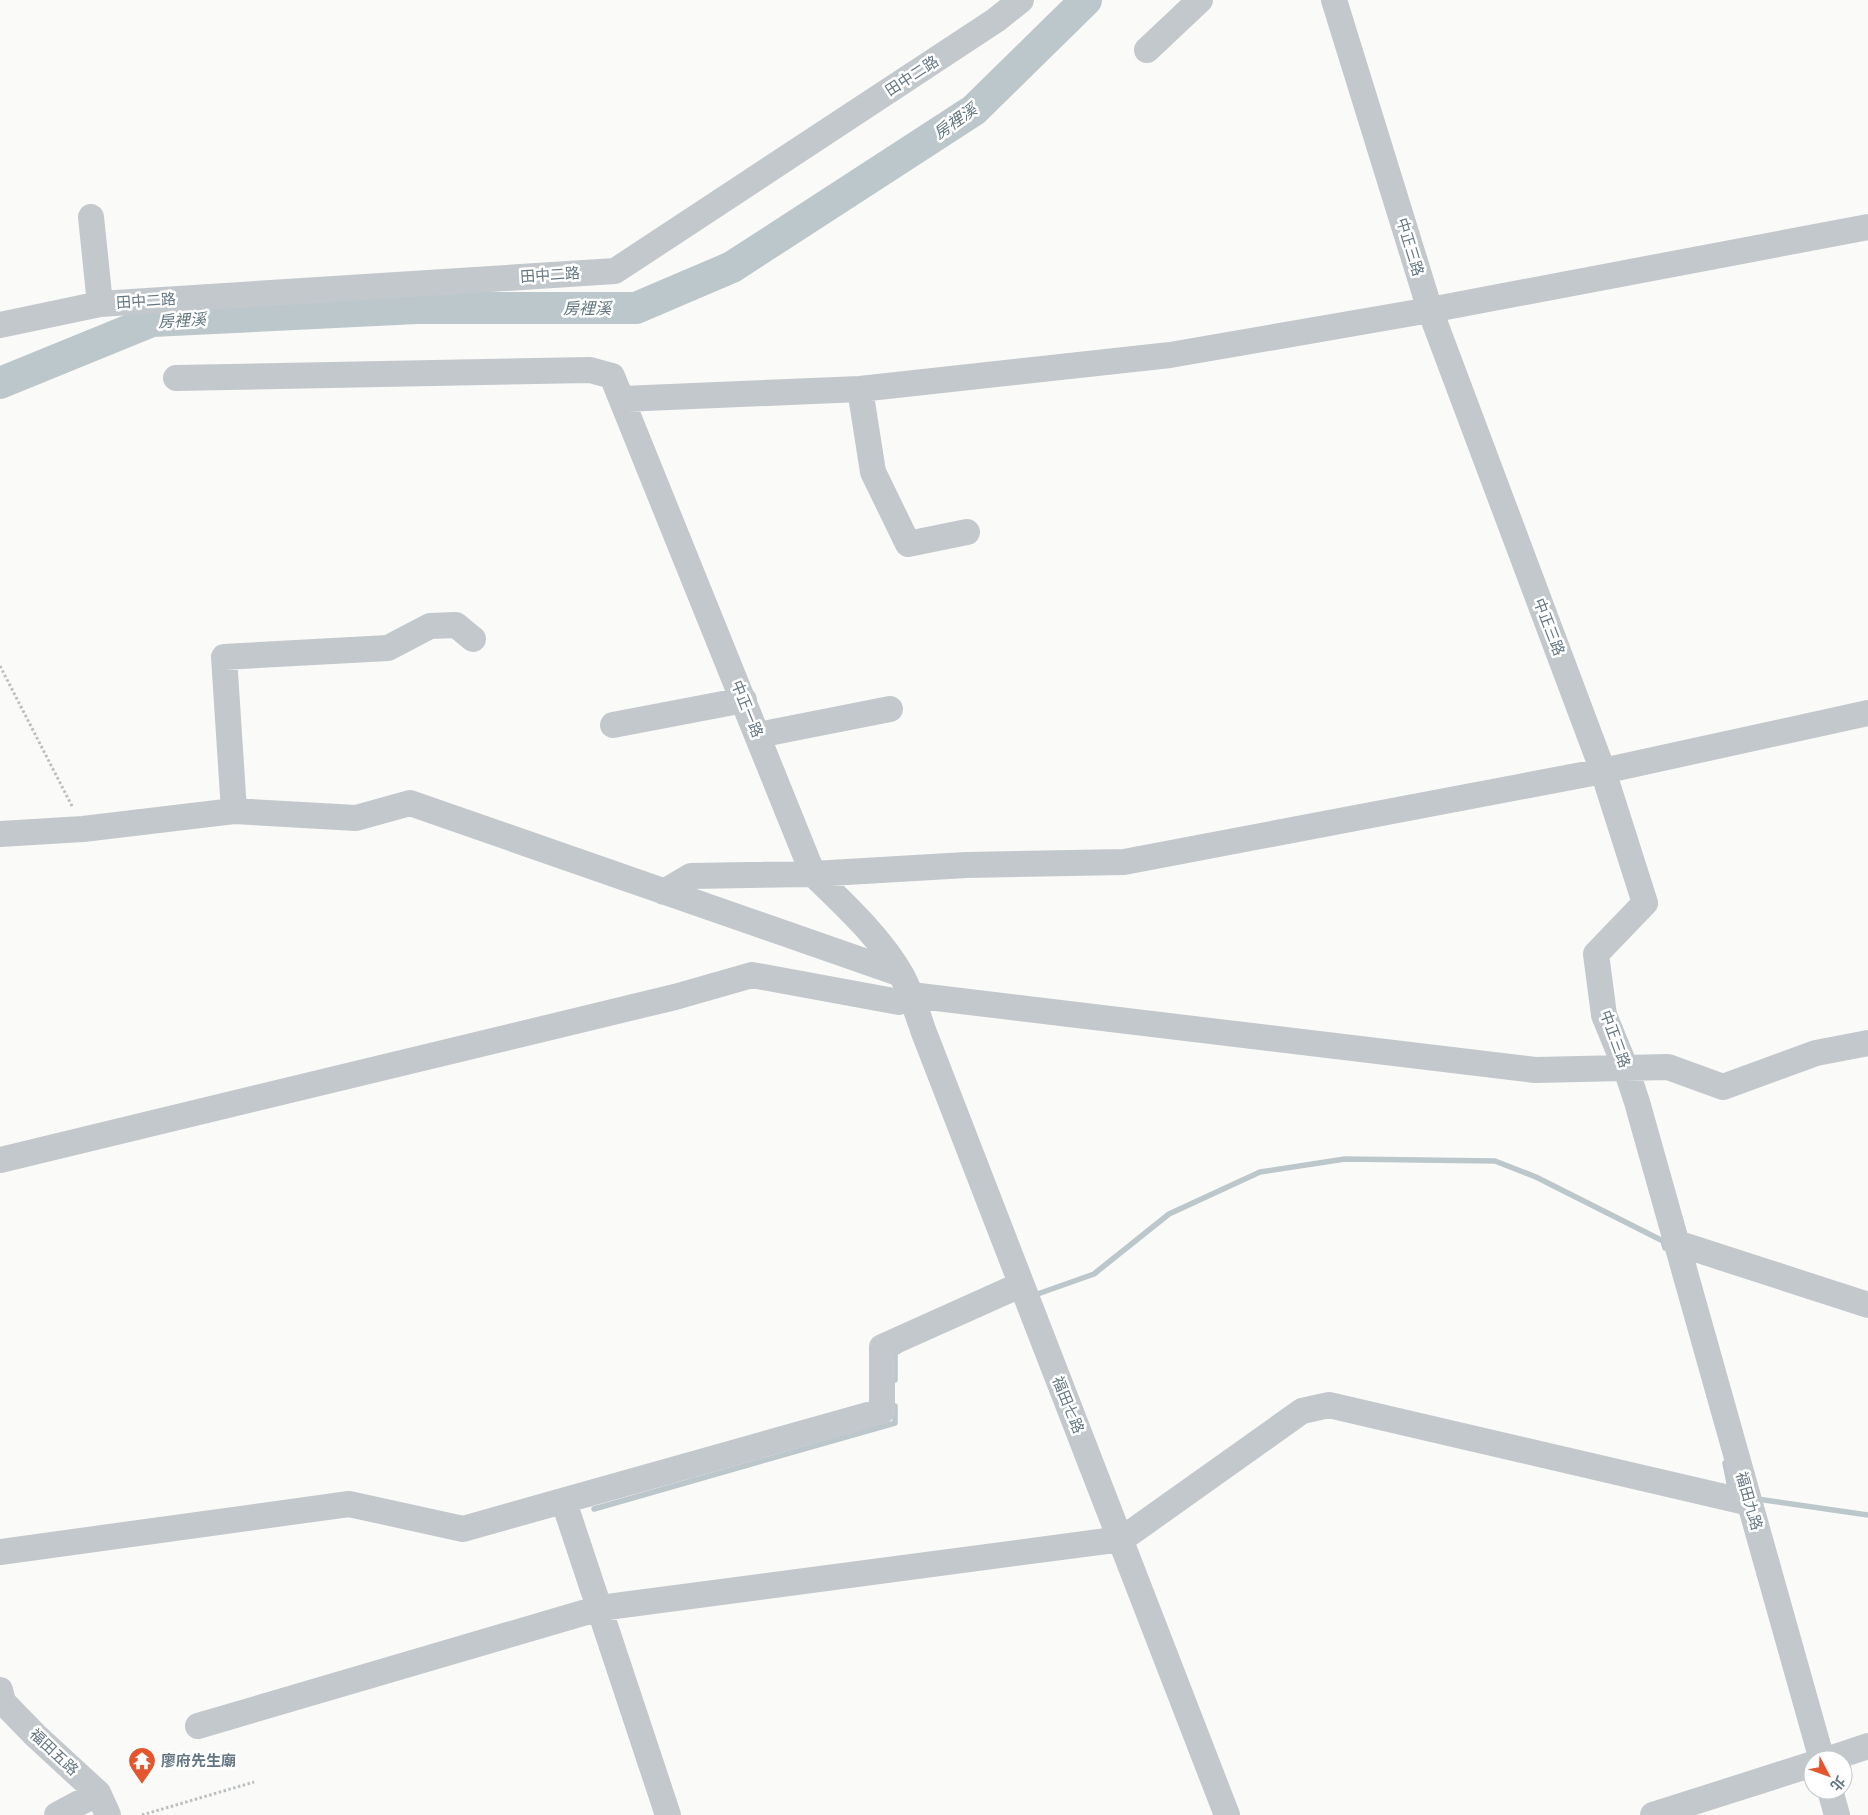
<svg xmlns="http://www.w3.org/2000/svg" width="1868" height="1815" font-family="'Sofia Sans Condensed','Noto Sans TC',sans-serif">
<rect width="100%" height="100%" fill="#fafaf8"/>
<g fill="none" stroke-linecap="round" stroke-linejoin="round">
<path stroke="#bbc7cb" stroke-width="5.5" d="M1032 1296 1094 1274 1169 1214 1260 1172 1345 1159 1495 1161 1536 1177 1663 1241 1665 1248
M895 1380V1353L899 1351
M1725 1463 1730 1488 1732 1490
M1757 1499 1868 1515
M594 1509 895 1423V1406"/>
<path stroke="#bbc7cb" stroke-width="32" d="M0 383 152 321 417 308H636L732 267 974 110 1086 0"/>
<path stroke="#bbbfc2" stroke-width="3" stroke-dasharray="2.5 2.5" stroke-linecap="butt" d="M0 666 73 808
M142 1815 254 1782"/>
<path stroke="#c3c8cc" stroke-width="26" d="M1334 0 1430 310 1603 771 1645 903 1596 954 1604 1015 1626 1069 1637 1102 1822 1760
M1147 50 1200 0
M91 217 100 304
M0 325 100 304 615 271 996 20 1021 0
M176 378 590 370 612 376 813 874C843 903 882 939 902 976 911 993 917 1012 923 1030 1023 1292 1127 1553 1227 1815
M860 389 873 472 908 544 967 532
M622 399 860 389 1170 355 1430 310 1868 227
M613 725 744 700
M758 735 890 709
M234 811 224 657 388 648 430 626 456 625 473 639
M0 834 83 829 234 811 356 818 410 803 901 974
M664 892 691 876 813 874 966 865 1124 862 1603 771 1868 713
M0 1160 675 997 752 975 899 1002 911 995 1535 1070 1668 1067 1723 1087 1816 1053 1868 1043
M1677 1243 1868 1305
M564 1502 668 1815
M0 1552 349 1504 463 1529 882 1411V1347L1020 1285
M0 1690 3 1702 35 1735 98 1793 108 1815
M198 1726 600 1608 1122 1539 1302 1411 1329 1405 1750 1503
M1826 1760 1868 1746
M1830 1790 1837 1815
M57 1815 98 1793
M1653 1815 1813 1764"/>
</g>
<defs>
<symbol id="temple-pin" viewBox="-11 -11 22 30"><path d="M0 17L-7.5 6A9.5 9.5 0 1 1 7.5 6Z" fill="#e4572e" stroke="#fff"/><path d="M0-6L5-2H3V0L6.5 2.5H4V6H1.5V3h-3V6H-4V2.5H-6.5L-3 0V-2H-5Z" fill="#fff"/></symbol>
</defs>
<g fill-rule="evenodd">
<use href="#temple-pin" x="126" y="1745" width="32" height="43"/>
</g>
<g text-anchor="middle" stroke-width="5" stroke-linejoin="round" paint-order="stroke">
<g font-size="15" fill="#657683" stroke="#fff">
<text transform="translate(912 76) rotate(-33)" y="5">田中二路</text>
<text transform="translate(1410 247) rotate(73)" y="5">中正三路</text>
<text transform="translate(550 275) rotate(-4)" y="5">田中二路</text>
<text transform="translate(146 301) rotate(-4)" y="5">田中二路</text>
<text transform="translate(1549 627) rotate(69)" y="5">中正三路</text>
<text transform="translate(747 709) rotate(68)" y="5">中正一路</text>
<text transform="translate(1615 1039) rotate(70)" y="5">中正三路</text>
<text transform="translate(1068 1405) rotate(68)" y="5">福田七路</text>
<text transform="translate(1749 1501) rotate(74)" y="5">福田九路</text>
<text transform="translate(54 1752) rotate(43)" y="5">福田五路</text>
</g>
<g font-size="15" font-weight="bold" fill="#657683" stroke="#fff" text-anchor="start">
<text x="161" y="1766">廖府先生廟</text>
</g>
<g font-size="16" font-style="italic" fill="#60757c" stroke="#fff">
<text transform="translate(955 121) rotate(-35)" y="6">房裡溪</text>
<text x="587" y="314">房裡溪</text>
<text transform="translate(182 320) rotate(-3)" y="6">房裡溪</text>
</g>
</g>
<g transform="translate(1828 1775) rotate(131)"><circle r="24" fill="#ffffff" stroke="#c1c8cd"/>
<path d="M0-4L9 19L0 12L-9 19Z" fill="#e4572e"/>
<text y="-8" font-size="14" font-weight="bold" text-anchor="middle" fill="#657683">北</text>
</g>
</svg>
